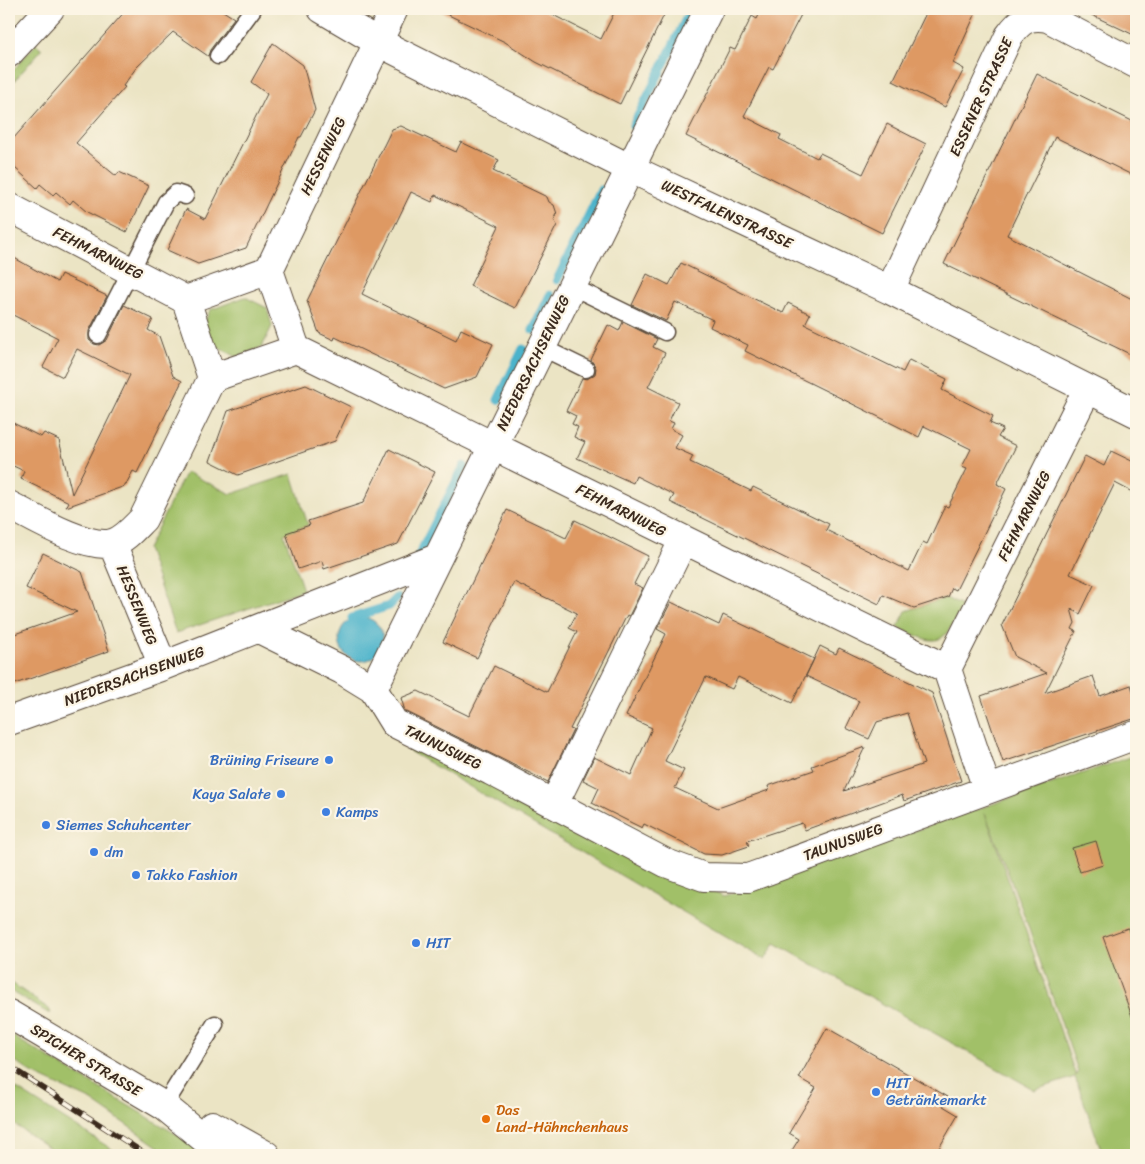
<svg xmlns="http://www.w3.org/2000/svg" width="1145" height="1164" font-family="Sriracha,sans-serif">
<rect width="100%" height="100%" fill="#fcf5e5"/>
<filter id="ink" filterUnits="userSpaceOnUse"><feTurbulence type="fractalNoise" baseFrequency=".02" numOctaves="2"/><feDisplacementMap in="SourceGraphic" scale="10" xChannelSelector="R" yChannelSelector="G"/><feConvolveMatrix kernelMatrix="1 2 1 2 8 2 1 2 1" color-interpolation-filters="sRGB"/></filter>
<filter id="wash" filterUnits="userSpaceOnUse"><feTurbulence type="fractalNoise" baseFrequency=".0096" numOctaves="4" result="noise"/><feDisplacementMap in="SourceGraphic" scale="20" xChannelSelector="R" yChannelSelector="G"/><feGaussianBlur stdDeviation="1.12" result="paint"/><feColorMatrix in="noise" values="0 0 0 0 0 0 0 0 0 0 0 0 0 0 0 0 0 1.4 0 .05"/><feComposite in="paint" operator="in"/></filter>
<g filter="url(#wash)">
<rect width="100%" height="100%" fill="#ebe4c4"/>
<path fill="#a1c068" stroke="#6e7543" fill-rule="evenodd" d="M36 44 42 49 9 87V75Z
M245 297 267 308 272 326 262 347 237 357 213 344 204 324 210 310Z
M186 472 231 494 292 474 308 525 284 534 303 590 176 633 147 549Z
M946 598 962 606C942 647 939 647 898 627L906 611Z
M403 740 444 757 447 765 470 777 478 774 724 896 1136 755V1155H1103L1075 1077 1035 1090 775 943 765 960 409 751ZM985 813 1022 909 1078 1071 1076 1076Z
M9 981 49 1009 51 1013H48L9 990Z
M9 1034 211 1155H170L92 1101 32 1073 9 1057Z
M9 1084 121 1155H60L9 1121Z"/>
<path fill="#4cb3cb" stroke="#446e74" d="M339 639a22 22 0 1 1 44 0a22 22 0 1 1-44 0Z"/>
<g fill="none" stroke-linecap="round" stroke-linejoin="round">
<path stroke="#4cb3cb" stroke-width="9" d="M633 126 691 9
M557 280 601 190
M533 330 550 295
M498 400 523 349
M418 557 464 466
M352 618 389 606 397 598"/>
</g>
<g id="blocks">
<path fill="#de9964" d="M127 9H220L234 18 210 50 208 56 173 32 136 68 123 86 125 87 76 143 116 176 119 172 149 186 127 232 87 212 73 200 70 204 56 192 53 195 40 184 37 188 15 168 13 139Z
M436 9H541L601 39 616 9H667L620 104 536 62 505 42Z
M762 9H804L773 69 769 67 744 116 781 135 779 139 817 158 820 153 863 174 887 124 926 144 882 233 686 136 730 48 735 50 752 16 757 19Z
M928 9H962L975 15 953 63 964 69 945 107 893 81Z
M1079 9H1136V36Z
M273 43 303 65 315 110 301 137H299L246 248 198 264 167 250 186 209 205 219 267 94 251 82Z
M1037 74 1136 123V177L1055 137 1007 235 1136 301V357L944 264Z
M401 126 456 152 461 142 499 160 493 171 547 197 549 202 554 205 557 214 554 220 557 225 515 308 470 286 499 226 435 195 432 202 411 192 362 294 456 340 461 329 493 344 477 377 444 389 335 337 334 340 319 333 307 301 392 129Z
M9 255 57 282 61 274 107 296 89 331V340L94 344 99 345 107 340 124 305 153 319 148 330 159 336 173 376 182 381 137 473 133 471 125 486 66 507 69 502 21 479 24 471 9 464V421L41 437 44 433 59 440 72 494 130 375 77 349 63 377 43 367 58 338 9 313Z
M681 263 783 313 788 303 810 314 805 324 903 372 909 360 947 379 942 390 993 416 990 423 1003 429 998 437 1016 446 997 484 1006 489 956 590 952 588 948 597 914 608 883 595 879 604 670 502 674 495 636 476 633 483 577 458 585 442 574 437 578 427 572 424 576 416 566 411 582 378 587 379 595 374 596 368 591 360 608 325 619 331 623 322 657 339 653 347 665 353 648 387 678 402 669 421 674 423 671 429 682 435 675 448 693 456 690 462 751 491 753 487 829 524 826 530 909 571 923 542 927 544 945 506 948 507 967 469 962 467 971 449 924 426 919 437 881 418 745 351 748 345 710 327 713 320 675 302 666 321 632 305 647 274 669 285Z
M306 385 351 407 335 441 238 475 210 461 228 411Z
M389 449 435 472 398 544 324 569 322 561 298 569 286 533 310 525 308 521 363 503Z
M1111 451 1136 463V494L1115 483 1070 574 1094 585 1080 614 1071 609 1075 623 1072 629 1076 631 1045 693 1093 676 1100 696 1131 685 1136 702V718L1003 762 981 696 1047 673 1015 657 1002 625 1085 456 1104 466Z
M507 510 566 538 575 520 648 556 634 584 643 588 629 616 627 615 570 729 573 730 548 782 405 711 401 698 418 691 469 716 494 666 547 692 577 632 569 628 577 613 569 609 514 582 477 658 443 642Z
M43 553 82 572 109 651 9 686V636L77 612 26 588Z
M671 602 719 625 723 615 814 659 792 703 738 677 732 689 706 677 665 761 684 770 675 788 718 808 769 790 768 786 814 770 812 766 865 747 844 791 924 764 907 713 877 722 869 739 846 728 859 701 806 676 820 646 836 654 839 648 932 693 961 781 904 801 902 795 805 830 802 823 747 841 749 846 722 855 704 854 644 824 642 828 592 803 599 788 583 780 594 757 631 775 652 728 626 716 666 634 657 629Z
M1096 841 1103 865 1080 872 1072 848Z
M1128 928 1136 953V1019H1133L1103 937Z
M827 1028 948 1097 943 1106 958 1115 935 1155H789L799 1139 789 1133 816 1088 799 1078Z"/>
</g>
</g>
<g filter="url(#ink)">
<use href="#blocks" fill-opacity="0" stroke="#554637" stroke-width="1"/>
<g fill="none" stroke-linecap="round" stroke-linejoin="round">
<defs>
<path id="service" d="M218 56 253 9
M571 286 665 332
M98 335 166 202 176 193 185 196
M541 347 586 369
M164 1106 215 1024"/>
<path id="minor" d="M322 9 378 42 629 168 890 290 1136 413
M9 53 50 9
M9 207 186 300 269 270 296 349
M269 270 394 9
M890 290 1009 36C1021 19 1029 15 1048 18L1136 64
M186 300 212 378 296 349 947 669
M9 505C32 517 87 550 113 543 125 539 134 528 143 519L212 378
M112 543 163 666
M259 629 342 670 373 689
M373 689 394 723 491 771 666 863 704 877 748 878 1136 735
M373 689 709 9
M9 721 163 666 437 558
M987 789 947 669 1087 390
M554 804 683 541"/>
<path id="tertiary" d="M9 1014 164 1106 208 1142 230 1155
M212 1125 266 1155"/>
</defs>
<use href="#service" stroke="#554637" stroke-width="19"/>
<use href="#minor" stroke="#554637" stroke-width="30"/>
<use href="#tertiary" stroke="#554637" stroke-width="30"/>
<use href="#service" stroke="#fff" stroke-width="16"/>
<use href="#minor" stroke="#fff" stroke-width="28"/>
<use href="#tertiary" stroke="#fff" stroke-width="28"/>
<defs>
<path id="rail" d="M9 1066 147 1155"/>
</defs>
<use href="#rail" stroke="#3b2a1e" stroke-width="5.5"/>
<use href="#rail" stroke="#fcf5e5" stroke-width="4" stroke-dasharray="11" stroke-linecap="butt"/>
</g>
</g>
<g fill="#3f7fe0" stroke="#fcf5e5" stroke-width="2">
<circle cx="329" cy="760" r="5"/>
<circle cx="281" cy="794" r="5"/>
<circle cx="326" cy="812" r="5"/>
<circle cx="46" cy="825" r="5"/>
<circle cx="94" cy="852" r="5"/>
<circle cx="136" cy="875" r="5"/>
<circle cx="416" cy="943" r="5"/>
<circle cx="876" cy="1092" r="5"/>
</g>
<circle fill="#e8710a" stroke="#fcf5e5" stroke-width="2" cx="486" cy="1119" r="5"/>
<g text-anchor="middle" stroke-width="4.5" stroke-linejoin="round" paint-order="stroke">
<g font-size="15" fill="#3b2a1e" stroke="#fcf5e5">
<text transform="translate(981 97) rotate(-65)" y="5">ESSENER STRASSE</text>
<text transform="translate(323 156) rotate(-64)" y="5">HESSENWEG</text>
<text transform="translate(727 214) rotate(25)" y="5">WESTFALENSTRASSE</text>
<text transform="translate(98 253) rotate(27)" y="5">FEHMARNWEG</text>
<text transform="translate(533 363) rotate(-64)" y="5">NIEDERSACHSENWEG</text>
<text transform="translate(621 510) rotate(27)" y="5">FEHMARNWEG</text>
<text transform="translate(1024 516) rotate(-63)" y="5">FEHMARNWEG</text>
<text transform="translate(137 605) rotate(68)" y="5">HESSENWEG</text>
<text transform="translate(134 676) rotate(-20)" y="5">NIEDERSACHSENWEG</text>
<text transform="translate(443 747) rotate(26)" y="5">TAUNUSWEG</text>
<text transform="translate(843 842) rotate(-20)" y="5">TAUNUSWEG</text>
<text transform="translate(86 1060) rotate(31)" y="5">SPICHER STRASSE</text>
</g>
<g font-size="15" fill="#366cbe" stroke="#fcf5e5" text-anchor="start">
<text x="319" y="765" text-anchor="end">Brüning Friseure</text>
<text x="271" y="799" text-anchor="end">Kaya Salate</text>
<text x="336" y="817">Kamps</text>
<text x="56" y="830">Siemes Schuhcenter</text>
<text x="104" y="857">dm</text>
<text x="146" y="880">Takko Fashion</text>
<text x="426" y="948">HIT</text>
<text x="886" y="1088">HIT<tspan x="886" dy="17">Getränkemarkt</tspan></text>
</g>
<g font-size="15" fill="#c56008" stroke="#fcf5e5" text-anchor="start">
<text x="496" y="1115">Das<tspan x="496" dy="17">Land-Hähnchenhaus</tspan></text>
</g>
</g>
<rect width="1145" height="1164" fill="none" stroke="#fcf5e5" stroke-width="30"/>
</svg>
